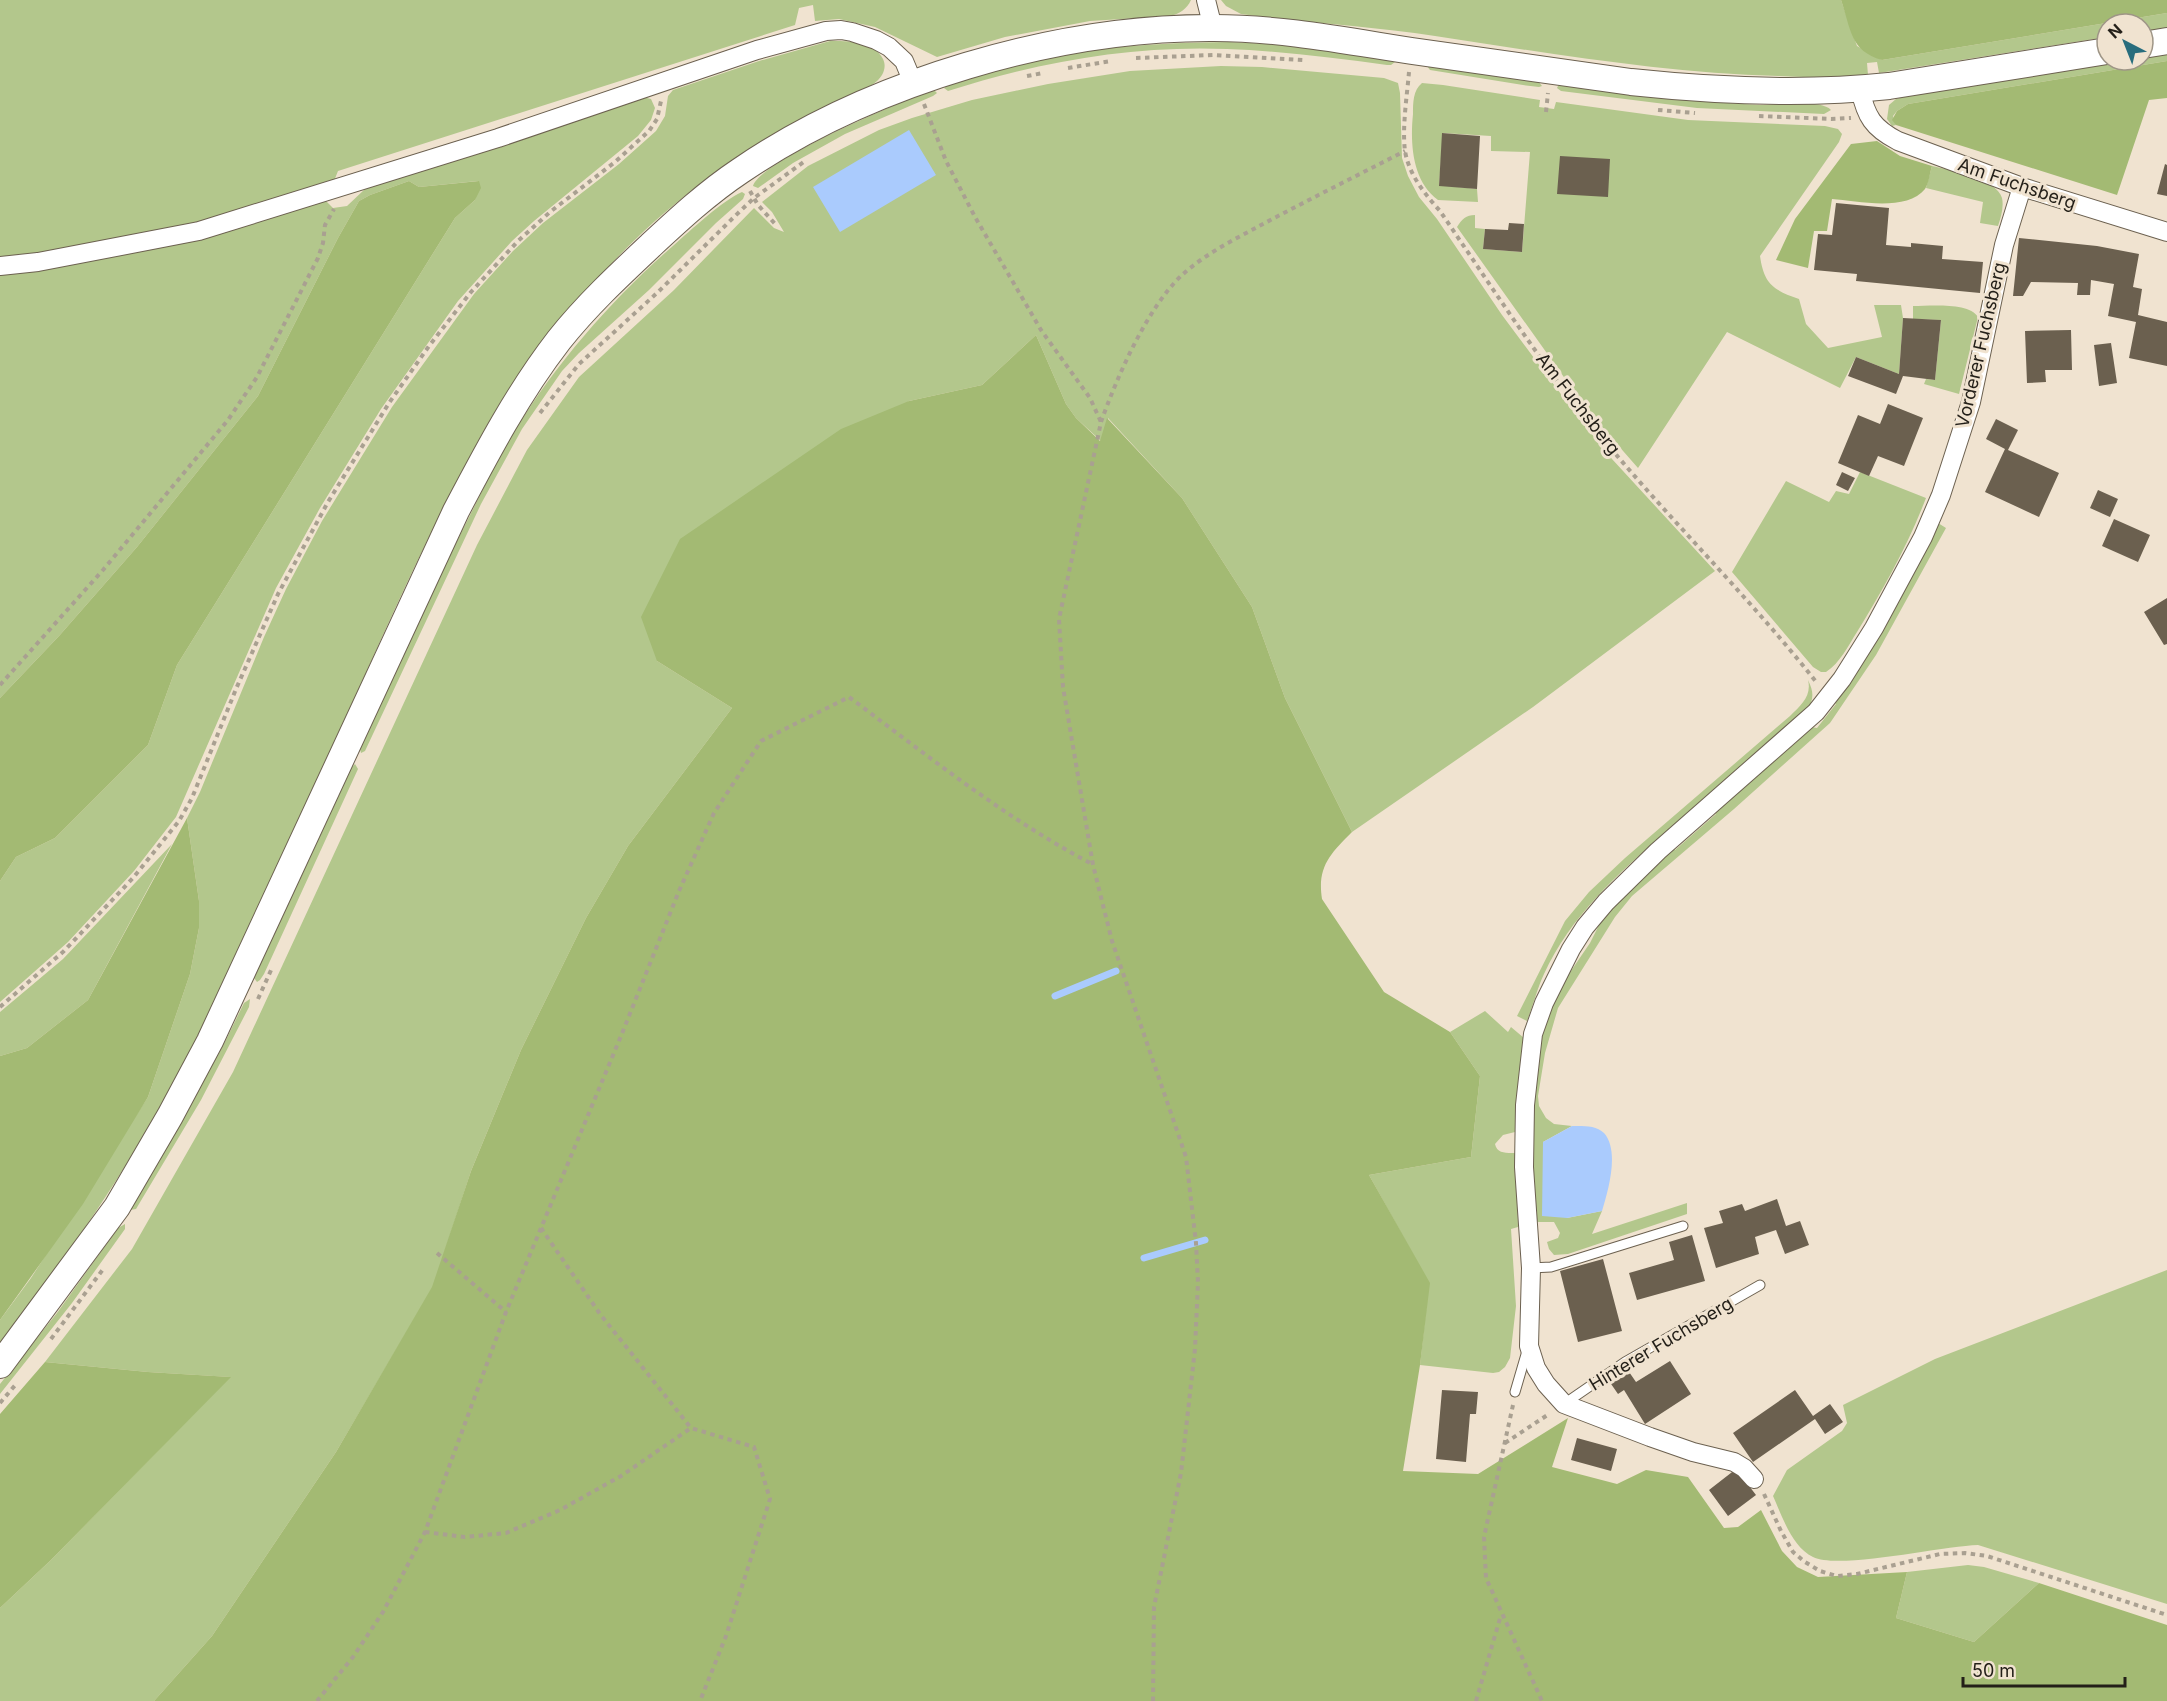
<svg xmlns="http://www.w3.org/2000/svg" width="2167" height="1701" font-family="Inter,sans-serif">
<rect width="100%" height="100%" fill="#f0e3d0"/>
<path fill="#b3c78c" d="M0 0H1191C1187 9 1179 14 1170 16L1090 21 1005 37 937 57 875 27 839 19 815 21 813 5 799 8 795 25 338 171 326 201 333 208 347 206 365 189 643 97 651 99 655 108 651 120 638 136 534 221 512 241 458 301 381 409 320 508 276 588 176 817 134 871 68 942 0 1002V881L16 857 55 838 148 745 177 665 455 218 475 200 478 181 419 187 409 181 370 195 359 201 338 238 258 396 137 547 59 636 0 698Z
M1221 0H1841L1857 46 1882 60 2167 13V28L2143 32V24H2107V37L1879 73 1877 62 1867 63 1868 75C1839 80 1808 77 1778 76 1663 73 1548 53 1435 36 1371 26 1305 23 1241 14L1226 6Z
M830 41C847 41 874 41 883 59 887 67 883 76 877 81 867 90 852 95 840 100 822 109 805 117 788 127 754 147 721 167 691 191 637 233 588 286 545 339 504 389 475 446 446 503 397 599 355 699 310 798 257 916 204 1037 136 1148 95 1217 47 1282 0 1347V1320L31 1278 148 1097 190 974 199 928V901L187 818 200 792 264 637 286 589 322 521 392 407 474 294 513 251 543 223 619 164 656 131 665 116 668 96 673 90 759 61Z
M1229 42C1285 44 1340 50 1395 60V62L1391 65H1387C1334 58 1281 51 1227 49 1134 45 1037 62 948 91L944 88C953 81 967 79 978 75 1058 48 1146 43 1229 42Z
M2167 54V61L1908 104 1897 111 1893 116 1896 125 1892 126 1887 119 1889 105 1896 99 1904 97 2133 60H2143V58Z
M1221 66 1262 67 1384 78 1398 83 1400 93 1402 158 1408 176 1419 197 1437 219 1502 315 1578 417 1612 459 1715 571 1533 707 1352 832 1285 698 1252 607 1182 498 1108 418 1101 441 1076 418 1066 404 1036 335 982 385 909 401 657 661 732 708 628 846 586 918 521 1050 471 1171 433 1287 336 1452 212 1636 154 1701H0V1608L51 1560 230 1377 148 1372 45 1362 132 1249 233 1072 477 545 527 450 579 377 674 290 754 208 774 228 784 232 772 212 762 202 808 166 879 130 912 118 972 100 1048 84 1130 71Z
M1427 66 1538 81 1542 86 1539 87 1523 85 1430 70Z
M1422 83 1443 85 1540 100 1539 107 1554 109 1556 102 1688 120 1825 126 1838 129 1842 134 1839 142 1760 256C1764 284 1773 290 1799 299L1806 324 1828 348 1882 337 1874 305H1901L1903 318 1899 374 1856 357 1840 388 1727 332 1638 468 1588 411 1457 227C1462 219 1466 215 1475 215V228L1485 229 1483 249 1522 252 1530 152 1491 151V136L1443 133 1439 185 1477 189 1478 202 1438 200C1412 181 1410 143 1413 114 1413 103 1413 90 1422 83Z
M1559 84C1625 92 1693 102 1760 105 1776 105 1821 99 1831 110L1824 114 1697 108 1561 91 1557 88Z
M934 90 937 93 933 96 845 134 793 163 758 188 753 186C760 161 905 99 934 90Z
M1932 166C1949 170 1997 179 2002 198 2004 207 2001 217 1998 226L1980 223 1983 202 1926 188Z
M742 192 745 194 743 199 716 223 649 290 579 353 562 371 522 429 481 504 365 751 361 753 360 749C393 676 426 603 462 531 480 496 496 460 517 427 559 360 614 297 674 245 690 231 723 200 742 192Z
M1913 306C1930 306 1969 302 1978 317L1959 394 1924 384 1926 379 1935 380 1941 320 1913 319Z
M1860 472 1926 498C1908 545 1883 590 1857 632 1848 646 1840 663 1826 672H1821L1813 667 1732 572 1786 481 1829 502 1836 491 1849 494Z
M1938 523 1946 528 1876 655 1830 723 1734 809 1632 896 1615 917 1558 1008 1545 1053 1538 1096 1539 1106 1546 1118 1554 1124 1572 1126 1543 1142 1567 1218 1602 1211 1592 1234 1687 1203V1214L1568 1254 1554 1255 1549 1249 1547 1242 1558 1238 1560 1233 1554 1222H1538L1535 1219 1530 1102 1540 1038 1548 1008 1562 984 1590 943 1606 911 1672 846 1675 850 1716 814 1714 811 1780 756 1811 727 1817 728 1836 704 1833 701Z
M1808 680C1814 692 1814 699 1807 711 1761 753 1712 791 1665 833 1618 873 1570 917 1544 974 1537 989 1533 1006 1527 1021L1517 1016 1565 921 1589 892 1625 858 1790 716C1801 705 1812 696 1808 680Z
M355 764 358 769 264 974 260 980 257 982 254 978 352 767Z
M172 844 88 1000 27 1048 0 1056V1012L63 959Z
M250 999 249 1007 201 1100 136 1209 130 1210 223 1046 244 1003Z
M1485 1011 1508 1032 1511 1027 1524 1038 1518 1084 1515 1132 1503 1135 1495 1144C1497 1154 1507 1153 1516 1153L1518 1227 1511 1229 1516 1306 1510 1358 1505 1367 1499 1372 1493 1373 1420 1365 1429 1283 1369 1175 1471 1157 1480 1076 1450 1032Z
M125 1224V1229L72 1303 0 1394V1384L57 1313 118 1228Z
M2167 1270V1604L1978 1545C1942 1546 1839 1570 1813 1557 1792 1547 1782 1516 1773 1496L1787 1470 1842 1431 1847 1423 1843 1405 1935 1359Z
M1968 1565 1984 1567 2039 1583 1974 1642 1896 1618 1907 1572Z"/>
<path fill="#a3ba73" d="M1841 0H2167V13L1882 60C1850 51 1851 29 1841 0Z
M2167 61V98L2149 100 2117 195 1896 125 1892 120 1897 111 1908 104Z
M1877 141 1900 156 1932 166C1930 172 1929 183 1925 189 1907 212 1857 201 1832 199L1827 231H1814L1808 268 1776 260 1795 219 1851 144Z
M409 181 419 187 479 181 481 188 475 200 455 218 177 665 148 745 55 838 16 857 0 881V698L59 636 137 547 258 396 338 238 359 201 370 195Z
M1036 335 1066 404 1076 418 1100 441 1107 418 1182 498 1252 607 1285 698 1352 832C1330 854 1317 867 1322 899L1384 992 1450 1032 1480 1076 1471 1157 1369 1175 1430 1283 1420 1365 1403 1471 1478 1474 1568 1418 1552 1467 1617 1484 1646 1470 1688 1477 1724 1528 1738 1527 1761 1510 1782 1551 1797 1567 1818 1577 1907 1572 1896 1618 1974 1642 2039 1583 2167 1625V1701H154L212 1636 336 1452 432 1287 471 1171 521 1050 586 918 628 846 732 708 657 661 641 617 680 539 841 429 909 401 982 385Z
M187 818 199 901V928L190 974 148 1097 83 1204 0 1320V1056L27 1048 88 1000Z
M45 1362 148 1372 231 1377 51 1560 0 1608V1414Z"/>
<path fill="#aacbfd" d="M909 130 936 175 840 232 813 187Z
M1572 1126C1582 1126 1596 1125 1604 1133 1620 1151 1608 1191 1602 1211L1567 1218 1542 1216 1543 1142Z"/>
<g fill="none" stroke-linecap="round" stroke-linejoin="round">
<path stroke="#aacbfd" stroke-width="7" d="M1055 996 1116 971
M1144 1258 1205 1240"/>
</g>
<path fill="#6b604f" d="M1442 133 1480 136 1477 189 1439 186Z
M1560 156 1610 159 1608 197 1557 194Z
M2165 164 2167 165V196L2157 194Z
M1836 203 1889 208 1886 245 1911 247V243L1943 246 1942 259 1983 262 1980 293 1856 281 1857 274 1814 270 1818 234 1832 235Z
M1509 223 1524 224 1522 252 1483 249 1485 229 1508 230Z
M2019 238 2097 246 2139 254 2133 287 2142 289 2138 315 2167 322V366L2129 358 2136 322 2108 316 2114 284 2091 280 2090 295H2077L2078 283 2031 282 2023 296H2013Z
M1903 318 1941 320 1935 380 1903 376 1896 394 1848 376 1856 357 1899 374Z
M2071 330 2072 370H2045L2046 382 2027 383 2025 331Z
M2111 343 2117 383 2099 386 2094 345Z
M1888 404 1923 418 1904 466 1878 456 1869 476 1838 463 1858 415 1880 424Z
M1996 419 2018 430 2008 450 2059 473 2039 517 1985 492 2005 449 1986 439Z
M1842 472 1855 478 1848 491 1836 485Z
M2098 490 2118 499 2110 517 2090 508Z
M2114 519 2150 535 2138 562 2102 546Z
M2167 598V644L2164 645 2144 612Z
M1777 1199 1786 1226 1800 1221 1809 1245 1785 1254 1776 1230 1755 1237 1759 1254 1716 1268 1704 1228 1723 1223 1719 1211 1742 1204 1745 1211Z
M1692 1235 1705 1281 1637 1300 1629 1273 1674 1260 1669 1242Z
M1603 1259 1622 1331 1578 1342 1560 1271Z
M1670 1361 1691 1394 1645 1424 1624 1390 1618 1394 1609 1381 1627 1369 1636 1382Z
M1442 1390 1478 1392 1476 1414H1470L1466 1462 1436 1459Z
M1795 1390 1813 1416 1830 1404 1843 1422 1825 1434 1815 1419 1753 1462 1733 1433Z
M1577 1438 1617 1449 1611 1471 1571 1460Z
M1736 1469 1756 1495 1728 1516 1709 1490Z"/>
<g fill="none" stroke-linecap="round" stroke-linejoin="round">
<defs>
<path id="service" d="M1531 1268 1551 1267 1683 1226
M1515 1392 1527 1351
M1564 1404 1625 1362 1760 1285"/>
<path id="minor" d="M1206 0 1213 28
M1860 89C1866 117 1873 128 1898 141L2022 187 2167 232
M0 266 38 262 199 231 498 138 757 50 826 31 841 30 852 32 876 40 889 47 904 61 914 85
M1754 1479 1744 1468 1734 1462 1693 1452 1650 1437 1564 1404 1546 1384 1536 1368 1529 1346 1531 1268 1524 1167 1525 1105 1533 1034 1544 1003 1571 949 1585 927 1606 902 1658 851 1816 712 1842 679 1874 628 1923 537 1941 495 1971 402 2004 245 2022 187"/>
<path id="secondary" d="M2143 45 2167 41
M0 1365 117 1207 170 1116 210 1041 456 511C487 452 518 393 559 340 586 306 618 276 650 246 678 220 707 193 740 171 870 82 1057 27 1214 28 1281 28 1347 41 1412 51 1485 62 1558 72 1631 82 1716 91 1803 95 1889 86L2107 51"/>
</defs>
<use href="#service" stroke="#6c6150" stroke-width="11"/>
<use href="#minor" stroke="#6c6150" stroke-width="20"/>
<use href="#secondary" stroke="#6c6150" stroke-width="28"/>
<path stroke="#a9a091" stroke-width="4" stroke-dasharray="4.5 4.5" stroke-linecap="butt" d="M1136 58 1213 55 1303 60
M1068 68 1111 61
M1409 72C1407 96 1402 127 1405 151 1409 175 1425 194 1440 211 1485 277 1529 345 1578 408 1653 504 1742 588 1817 683
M1027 76 1043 73
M924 104 946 161 975 217 1041 330 1090 398 1101 422
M1658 110 1695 113
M1546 112 1548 93
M1759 116 1831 119 1851 118
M750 191 758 205 777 226
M540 413 579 364 657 293 735 216 754 198 805 161
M0 685 103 570 228 420 257 377 318 258 323 243 325 225 334 209
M258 999 272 968
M0 1007 64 951 133 878 179 821 192 798 236 689 278 594 328 502 389 403 429 346 471 292 518 241 550 212 615 162 649 131 657 119 661 101
M541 1228 600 1314 691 1428
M437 1253 506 1312
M51 1339 104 1268
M0 1403 17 1383
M1513 1405 1484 1537 1486 1578 1542 1701
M1505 1443 1549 1414
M1764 1494 1781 1531 1793 1552 1805 1562 1820 1571 1837 1576 1857 1574 1940 1554 1965 1553 1987 1556 2167 1615
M425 1532 465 1537 506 1533 560 1510 621 1476 691 1428 754 1447 770 1499 726 1636 700 1701
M317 1701 353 1657 383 1612 425 1532 506 1312 621 1036 679 891 714 813 761 741 849 697C928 756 1005 818 1092 864
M1153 1701 1154 1607 1181 1473 1195 1349 1198 1282 1196 1243 1186 1157 1112 941 1093 865 1063 687 1059 619 1101 422C1117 377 1147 308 1182 275 1205 254 1235 239 1263 224 1310 199 1358 175 1405 151
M1476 1701 1501 1615"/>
<use href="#service" stroke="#fff" stroke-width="9"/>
<use href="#minor" stroke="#fff" stroke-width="18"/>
<use href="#secondary" stroke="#fff" stroke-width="26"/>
</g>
<g text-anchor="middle" stroke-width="6" stroke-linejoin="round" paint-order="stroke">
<g font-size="18" fill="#231f18" stroke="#f0e3d0">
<text transform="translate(2017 184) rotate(19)" y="6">Am Fuchsberg</text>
<text transform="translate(1981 345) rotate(-77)" y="6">Vorderer Fuchsberg</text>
<text transform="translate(1578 404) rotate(52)" y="6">Am Fuchsberg</text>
<text transform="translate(1661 1344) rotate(-31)" y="6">Hinterer Fuchsberg</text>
</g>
</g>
<g transform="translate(2125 42) rotate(318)"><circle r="28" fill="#f0e3d0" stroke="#9e9586" stroke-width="1.5"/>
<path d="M0-4.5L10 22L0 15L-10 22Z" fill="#286d7d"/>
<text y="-9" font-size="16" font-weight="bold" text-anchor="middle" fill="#231f18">N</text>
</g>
<path d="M1963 1677v9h162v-9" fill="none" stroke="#231f18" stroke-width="3"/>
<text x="1972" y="1677" font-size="18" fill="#231f18" stroke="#f0e3d0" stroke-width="4.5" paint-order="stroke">50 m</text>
</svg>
